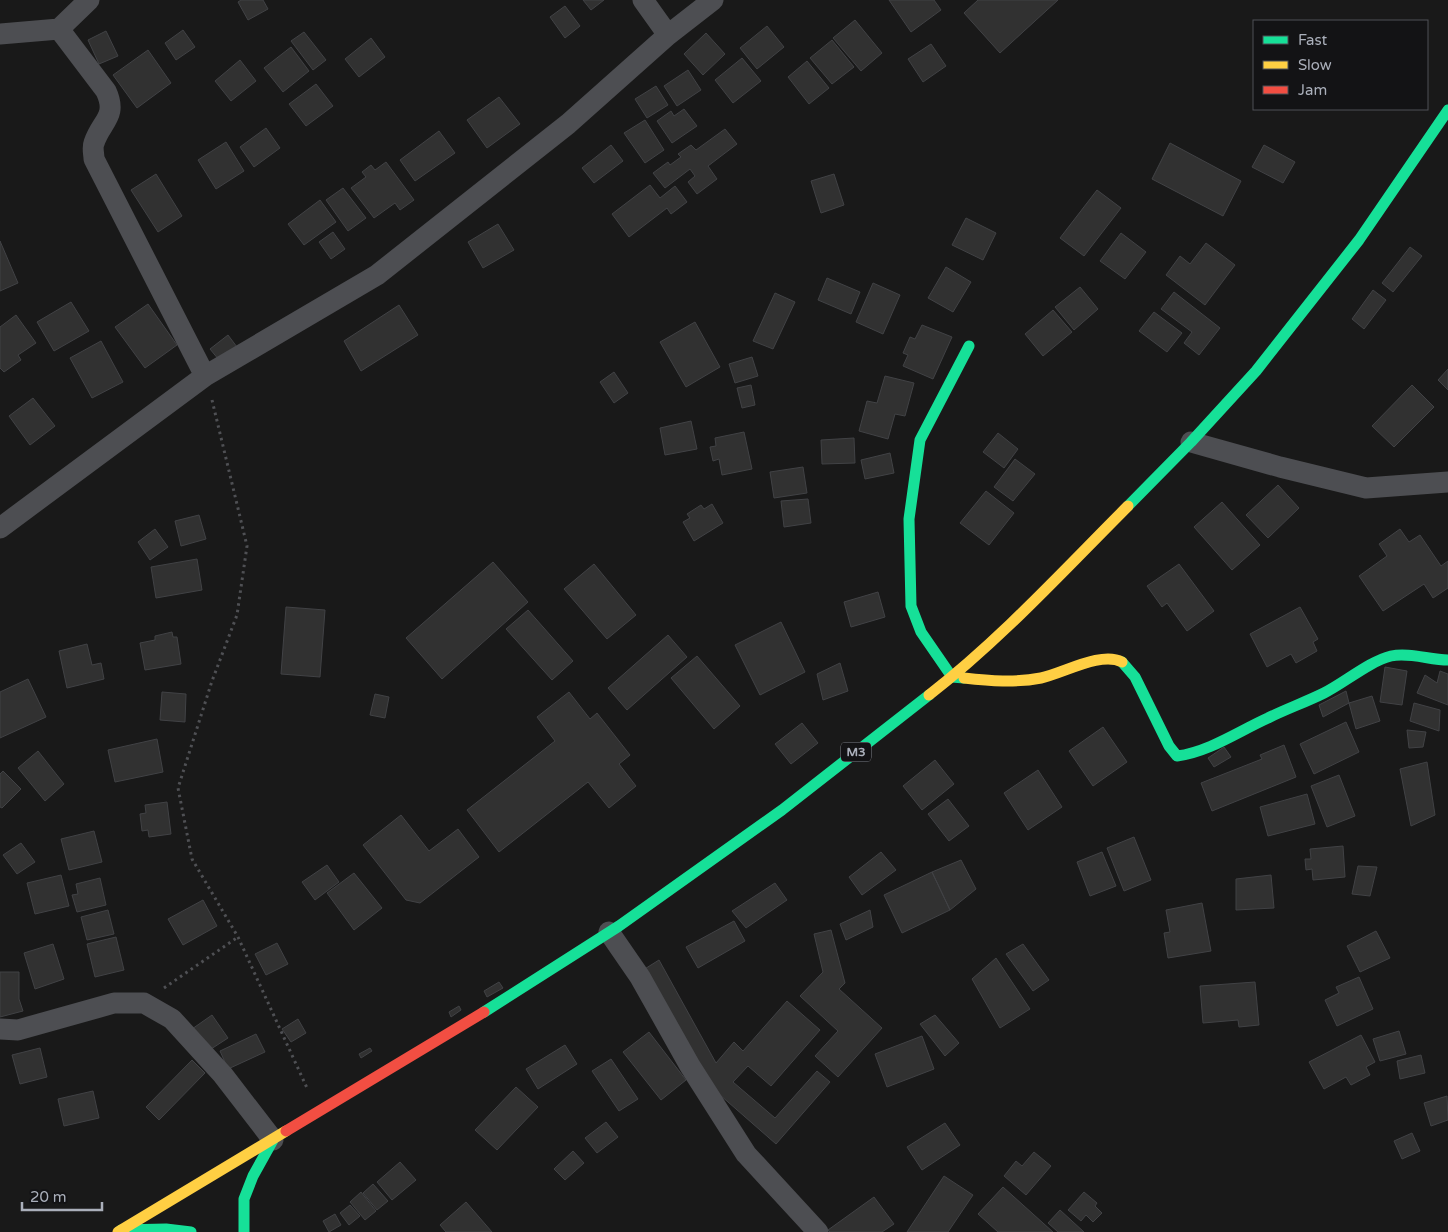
<svg xmlns="http://www.w3.org/2000/svg" width="1448" height="1232" font-family="'Varela Round',sans-serif">
<rect width="100%" height="100%" fill="#191919"/>
<path fill="#313131" stroke="#414245" d="M241 0H263L268 9 248 20 238 2Z
M583 0H604L591 10Z
M889 0H934L941 10 911 32Z
M978 0H1058L1000 53 964 13Z
M565 6 580 26 565 38 550 17Z
M855 20 882 53 861 71 833 38Z
M767 26 784 47 757 69 740 48Z
M183 30 195 47 176 60 165 43Z
M106 31 118 56 99 64 88 40Z
M304 32 326 60 313 70 291 41Z
M706 33 725 54 703 75 684 54Z
M371 38 385 57 359 77 345 59Z
M832 40 854 67 832 84 810 58Z
M931 44 946 66 923 82 908 59Z
M291 47 309 71 283 92 264 68Z
M148 50 171 83 137 108 113 75Z
M742 58 761 81 733 103 715 80Z
M240 60 256 81 231 101 215 81Z
M807 61 829 88 809 104 788 77Z
M688 70 701 90 677 106 664 86Z
M316 84 333 106 306 126 289 104Z
M656 86 668 105 647 118 635 99Z
M499 97 520 124 487 148 467 120Z
M684 109 697 126 672 143 657 121 671 111 674 116Z
M645 120 664 150 645 163 624 133Z
M266 128 280 148 254 167 240 147Z
M725 129 737 144 708 166 717 179 697 194 688 182 695 176 690 169 665 188 653 173 668 162 670 165 681 157 678 154 691 145 696 150Z
M439 131 455 153 415 181 400 160Z
M226 142 244 171 216 189 198 160Z
M1170 143 1241 181 1223 216 1152 179Z
M611 145 623 161 594 183 582 168Z
M1264 145 1295 162 1283 183 1252 167Z
M386 162 414 200 400 210 395 203 374 218 351 188 366 177 362 172 371 165 375 170Z
M156 174 182 216 158 232 131 190Z
M834 174 844 205 821 213 811 181Z
M650 185 660 198 675 186 687 202 671 214 667 208 629 237 612 214Z
M343 188 366 218 348 231 326 200Z
M1097 190 1121 208 1084 256 1060 238Z
M320 200 336 222 304 245 288 224Z
M966 218 996 233 983 260 952 245Z
M498 224 514 250 483 268 468 242Z
M333 232 345 249 331 259 319 242Z
M1121 233 1146 252 1125 279 1100 261Z
M0 241 18 283 0 291Z
M1206 243 1235 265 1205 305 1166 275 1180 256 1190 264Z
M1410 247 1422 256 1393 292 1382 283Z
M946 267 971 282 953 312 928 298Z
M827 278 860 292 851 314 818 300Z
M873 283 900 295 883 334 856 322Z
M1080 287 1098 309 1074 330 1055 307Z
M1373 290 1386 300 1364 329 1352 319Z
M1174 292 1220 328 1199 355 1184 343 1192 332 1161 309Z
M775 293 795 302 773 349 753 341Z
M71 302 89 331 54 351 37 322Z
M148 304 177 345 145 368 115 327Z
M399 305 418 335 361 371 344 341Z
M1053 310 1072 332 1043 356 1025 334Z
M1154 312 1182 333 1167 352 1139 331Z
M16 315 36 343 18 355 21 360 4 372 0 368V327Z
M695 322 720 367 686 387 660 342Z
M922 325 952 337 933 379 903 366 908 355 903 353 910 337 915 339Z
M228 335 237 347 219 360 210 349Z
M101 341 123 382 92 398 70 358Z
M752 357 758 376 735 383 729 364Z
M1448 369V390L1438 380Z
M614 372 628 393 614 403 600 382Z
M885 376 914 383 905 416 895 414 888 439 859 431 867 401 877 403Z
M751 385 755 405 742 408 737 388Z
M1412 385 1434 407 1394 447 1372 426Z
M33 398 55 426 30 445 9 416Z
M691 421 697 449 665 455 660 428Z
M744 432 752 469 722 475 719 459 713 461 710 447 716 446 715 438Z
M998 433 1018 449 1004 468 983 452Z
M854 438 855 463 822 464 821 440Z
M890 453 894 473 865 479 861 460Z
M1015 459 1035 474 1013 501 994 487Z
M803 467 807 493 774 498 770 472Z
M1278 485 1299 508 1268 538 1246 515Z
M986 491 1014 513 989 545 960 523Z
M808 499 811 523 784 527 781 501Z
M1222 502 1260 545 1232 570 1194 527Z
M712 504 723 523 694 541 683 522 690 518 687 514 701 505 704 509Z
M199 515 206 539 181 546 175 521Z
M155 529 168 547 150 560 138 542Z
M1400 529 1409 542 1420 535 1441 566 1448 561V588L1433 598 1424 584 1383 611 1359 576 1387 556 1379 544Z
M197 559 202 590 156 598 151 567Z
M493 562 528 602 442 679 406 638Z
M594 564 636 615 607 639 564 589Z
M1179 564 1214 611 1187 631 1167 603 1162 607 1147 586Z
M878 592 885 617 851 627 844 602Z
M286 607 325 610 320 677 281 674Z
M1300 607 1318 639 1313 642 1317 651 1296 663 1291 654 1267 667 1250 634Z
M528 610 573 661 552 680 506 629Z
M781 622 805 672 760 695 735 645Z
M172 632 173 637H177L181 664 145 670 140 643 155 640V636Z
M668 635 687 657 627 710 608 688Z
M87 644 92 665 101 663 104 679 67 688 59 651Z
M697 656 740 706 714 729 671 678Z
M840 663 848 691 823 700 817 674Z
M1385 667 1407 671 1402 705 1380 702Z
M1440 671 1448 674V705L1417 693 1425 675 1437 683Z
M28 679 46 717 0 738V692Z
M1346 691 1349 703 1323 717 1319 705Z
M162 692 186 694 185 722 160 720Z
M569 692 590 719 597 713 630 755 619 764 636 786 609 808 588 782 499 852 467 810 555 741 537 717Z
M375 694 389 697 385 718 370 715Z
M1372 696 1380 721 1356 729 1349 703Z
M1414 703 1440 710 1439 731 1410 721Z
M1346 722 1359 752 1314 774 1300 744Z
M802 723 818 743 791 764 775 744Z
M1103 727 1127 762 1093 786 1069 751Z
M1407 730 1426 732 1423 747 1409 748Z
M157 739 163 772 115 782 108 750Z
M1284 745 1296 777 1212 811 1201 783 1262 759 1260 755Z
M1224 747 1231 757 1214 767 1208 758Z
M38 751 64 784 45 801 18 768Z
M935 760 954 784 922 810 903 786Z
M1427 762 1435 815 1411 826 1400 769Z
M1038 770 1062 807 1028 830 1004 793Z
M3 771 21 789 2 808 0 807V774Z
M1339 775 1355 816 1327 827 1311 786Z
M1307 794 1315 824 1268 836 1260 807Z
M948 799 969 826 949 841 928 814Z
M167 802 171 834 149 837 148 830 142 831 140 814 146 813 145 805Z
M401 815 429 851 458 829 479 857 420 903 406 900 363 845Z
M94 831 102 862 69 870 61 839Z
M1134 837 1151 880 1124 891 1107 848Z
M21 843 35 862 17 874 3 855Z
M1343 846 1345 877 1313 880 1312 869 1306 870 1305 859H1311L1310 849Z
M881 852 896 870 862 895 849 877Z
M1102 852 1116 886 1090 896 1077 862Z
M961 860 976 889 950 910 932 872Z
M327 865 339 882 315 900 302 882Z
M1358 866 1377 867 1370 896 1352 894Z
M932 872 950 910 902 933 884 895Z
M354 873 382 908 354 930 327 893Z
M61 875 69 906 35 914 27 883Z
M1271 875 1274 908 1236 910V879Z
M100 878 106 905 77 912 72 895 78 894 76 884Z
M775 883 787 900 746 928 732 911Z
M203 900 217 926 183 945 168 919Z
M1202 903 1211 951 1168 958 1164 933 1170 932 1166 910Z
M108 910 114 934 87 940 81 917Z
M870 910 873 927 846 940 840 924Z
M734 921 745 941 698 968 686 947Z
M831 930 845 983 839 989 882 1028 838 1077 815 1056 838 1031 800 996 823 972 814 934Z
M1376 931 1390 958 1360 972 1347 946Z
M116 937 124 970 95 977 87 944Z
M277 943 288 964 266 975 255 954Z
M53 944 64 979 35 989 24 953Z
M1023 944 1049 980 1033 991 1006 954Z
M996 958 1030 1009 1000 1028 972 979Z
M659 960 716 1063 734 1042 743 1051 787 1001 820 1030 771 1086 748 1066 733 1082 775 1118 817 1071 830 1082 776 1144 704 1081 643 970Z
M0 972H19V999L23 1011 0 1017Z
M1359 977 1373 1009 1337 1026 1325 1000 1339 993 1336 987Z
M499 982 503 988 487 997 484 991Z
M1255 982 1259 1025 1239 1027 1238 1020 1203 1023 1200 986Z
M459 1006 461 1010 451 1017 449 1012Z
M212 1015 228 1038 208 1051 192 1029Z
M935 1015 959 1043 945 1056 920 1024Z
M298 1019 306 1033 291 1042 282 1029Z
M1399 1031 1406 1054 1380 1061 1373 1039Z
M649 1032 686 1080 661 1100 623 1052Z
M256 1034 265 1052 228 1069 220 1051Z
M1361 1035 1375 1062 1366 1067 1370 1075 1351 1085 1346 1077 1324 1089 1309 1062Z
M922 1036 934 1069 887 1087 875 1054Z
M565 1045 577 1064 538 1089 526 1069Z
M40 1048 47 1077 20 1084 12 1055Z
M370 1048 372 1051 361 1058 359 1054Z
M1421 1055 1425 1073 1400 1079 1397 1061Z
M611 1059 638 1099 619 1111 592 1071Z
M192 1060 205 1073 159 1120 146 1107Z
M516 1087 538 1107 497 1150 475 1130Z
M93 1091 99 1118 64 1126 58 1099Z
M1447 1096 1448 1120 1431 1126 1424 1103Z
M606 1122 618 1137 597 1153 585 1138Z
M945 1123 960 1145 922 1170 907 1147Z
M1412 1133 1420 1151 1402 1159 1394 1141Z
M573 1151 584 1163 565 1180 554 1169Z
M1034 1152 1051 1166 1026 1195 1004 1176 1016 1161 1022 1166Z
M400 1162 416 1180 392 1200 377 1182Z
M944 1176 973 1195 948 1232H907Z
M373 1184 388 1201 377 1210 363 1193Z
M1003 1187 1053 1232H998L978 1214Z
M361 1192 376 1211 365 1220 350 1202Z
M1084 1192 1097 1203 1095 1206 1102 1213 1093 1222 1086 1215 1081 1221 1068 1210Z
M874 1197 894 1224 882 1232H830L828 1230Z
M466 1202 492 1232H446L440 1225Z
M350 1205 360 1216 349 1225 340 1213Z
M1060 1210 1084 1232H1058L1048 1223Z
M335 1214 341 1225 329 1232 323 1221Z"/>
<g fill="none" stroke-linecap="round" stroke-linejoin="round">
<path stroke="#4f5054" stroke-width="3" stroke-dasharray="2.5 4" stroke-linecap="butt" d="M212 400 247 546 237 615 212 681 178 788 192 859 238 937 307 1088
M164 988 238 937"/>
<path stroke="#4d4e52" stroke-width="21" d="M89 0 59 29 106 91C118 117 101 121 94 143 92 148 94 154 94 159L205 376
M643 0 668 35
M0 34 59 29
M1191 442 1280 467 1366 488 1448 482
M0 528 205 376 377 275 568 124 668 35 713 0
M609 932 640 977 690 1066 746 1154 818 1232
M0 1029 18 1030 114 1003H144L172 1019 223 1075 273 1140"/>
<path stroke="#16e098" stroke-width="11" d="M1128 506 1191 442 1256 371 1359 240 1448 110
M1122 662 1135 677 1169 746 1177 756C1209 752 1239 731 1268 718 1286 709 1306 702 1324 693 1344 683 1370 661 1391 656 1409 652 1430 660 1448 660
M964 678 952 677 921 632 911 606 909 519 920 440 969 346
M484 1012 619 926 782 810 929 695
M121 1230 166 1229 191 1232
M244 1232V1199L253 1176 273 1140"/>
<path stroke="#ffcf43" stroke-width="11" d="M964 678C990 681 1016 683 1041 678 1064 673 1101 651 1122 662
M929 695C1001 639 1063 571 1128 506
M118 1232 286 1131"/>
<path stroke="#f24e42" stroke-width="11" d="M286 1131 484 1012"/>
</g>
<g text-anchor="middle" stroke-width="4.5" stroke-linejoin="round" paint-order="stroke">
<rect fill="#131315" stroke="#7d8088" stroke-width="1" x="841" y="742.5" width="30" height="19" rx="4"/>
<g font-size="12" font-weight="bold" fill="#aaafba">
<text x="856" y="756">M3</text>
</g>
</g>
<rect x="1253" y="20" width="175" height="90" fill="#131315" stroke="#4f5157"/>
<rect x="1263" y="36" width="25" height="8" fill="#16e098" stroke="#4f5157"/>
<text x="1298" y="45" font-size="15" fill="#aaafba">Fast</text>
<rect x="1263" y="61" width="25" height="8" fill="#ffcf43" stroke="#4f5157"/>
<text x="1298" y="70" font-size="15" fill="#aaafba">Slow</text>
<rect x="1263" y="86" width="25" height="8" fill="#f24e42" stroke="#4f5157"/>
<text x="1298" y="95" font-size="15" fill="#aaafba">Jam</text>
<path d="M22 1202v8h80v-8" fill="none" stroke="#aaafba" stroke-width="2.5"/>
<text x="30" y="1202" font-size="15" fill="#aaafba" stroke="#131315" stroke-width="4" paint-order="stroke">20 m</text>
</svg>
